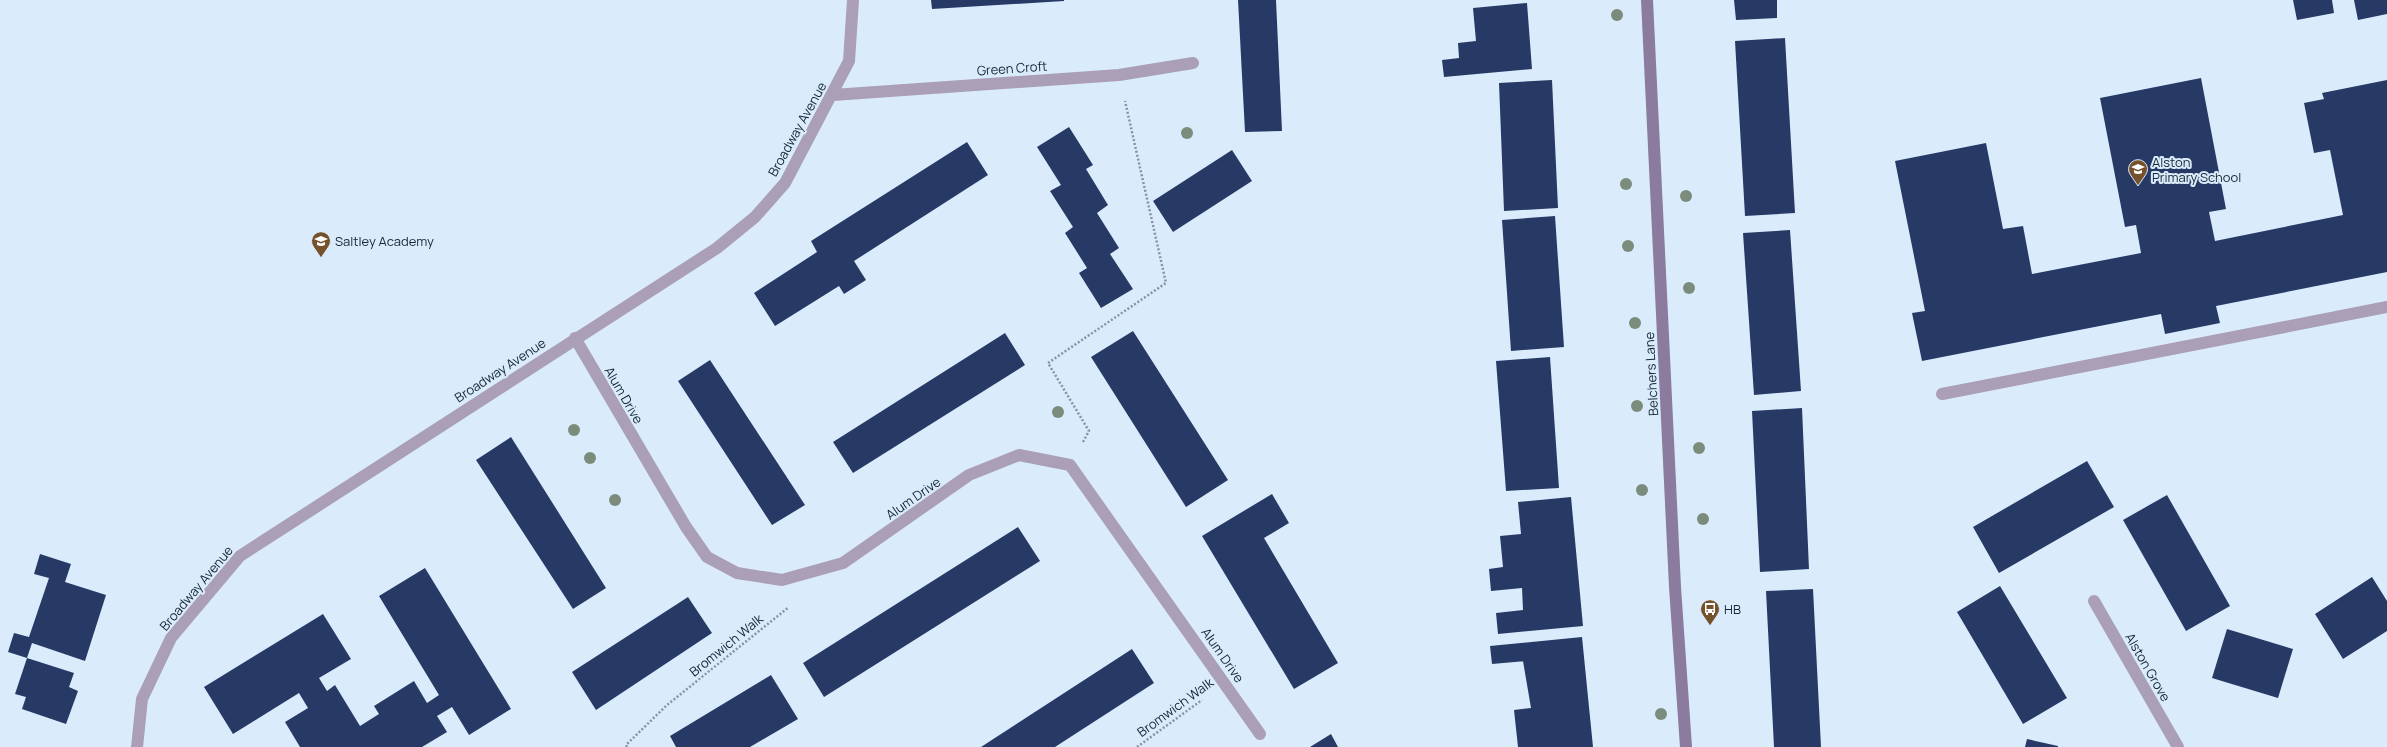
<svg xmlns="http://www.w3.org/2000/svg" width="2387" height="747" font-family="Manrope,sans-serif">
<rect width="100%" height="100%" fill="#daecfc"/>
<path fill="#273a66" d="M931 0H1064V1L932 9Z
M1238 0H1276L1282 131 1245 132Z
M1734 0H1777V18L1736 20Z
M2293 0H2332L2334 13 2297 20Z
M2354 0H2387V14L2358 20Z
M1527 3 1532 69 1444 77 1442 60 1459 58 1458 43 1476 41 1473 8Z
M1785 38 1795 213 1745 216 1735 41Z
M2201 78 2226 209 2209 212 2215 241 2343 215 2330 150 2314 153 2304 103 2324 99 2322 93 2387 80V272L2216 306 2220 323 2165 334 2161 314 1922 361 1912 313 1925 311 1895 161 1986 143 2003 229 2023 226 2032 274 2141 253 2136 225 2125 227 2100 98Z
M1552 80 1558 208 1504 211 1499 83Z
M1069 127 1093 165 1086 169 1108 205 1097 213 1119 248 1110 254 1133 289 1101 308 1079 273 1087 268 1065 233 1073 227 1050 191 1061 185 1037 147Z
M967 142 988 175 854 261 866 280 844 294 839 286 775 326 754 293 817 252 811 241Z
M1232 150 1252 181 1173 232 1153 201Z
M1555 216 1564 347 1511 351 1502 220Z
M1790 230 1801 391 1754 395 1743 233Z
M1133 331 1228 480 1186 507 1091 357Z
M1005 333 1025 365 853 473 833 442Z
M1550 357 1559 488 1506 491 1496 361Z
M710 360 805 505 772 525 678 381Z
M1802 408 1809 569 1760 572 1752 411Z
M511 437 606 588 573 609 476 460Z
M2087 461 2114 507 1999 573 1973 527Z
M1272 494 1289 523 1264 538 1338 663 1294 689 1202 536Z
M2167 495 2230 606 2186 631 2123 520Z
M1571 497 1583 626 1498 634 1496 613 1523 610 1522 588 1491 591 1489 569 1503 567 1500 536 1521 534 1518 502Z
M1018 527 1040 561 824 697 803 663Z
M40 554 71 564 65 582 106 595 85 661 32 643 27 658 8 652 14 633 29 637 49 578 34 574Z
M425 568 511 709 469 735 452 707 437 716 447 732 422 747H300L285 722 308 708 299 693 233 734 204 687 323 614 351 659 319 678 327 691 335 685 360 726 379 714 374 706 414 681 427 703 439 695 379 596Z
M2372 577 2387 601V631L2343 659 2315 614Z
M2000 586 2067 698 2023 724 1957 612Z
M1813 589 1821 747H1774L1766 591Z
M688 597 712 633 596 710 572 672Z
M2227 629 2293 649 2278 698 2212 678Z
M1582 637 1593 747H1518L1514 710 1531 708 1523 661H1526L1492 664 1490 646Z
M1132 649 1154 683 1055 747H981Z
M27 658 74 673 69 687 78 691 66 724 22 709 26 697 15 694Z
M771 675 798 719 750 747H676L670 736Z
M1331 734 1338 747H1310Z
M2027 739 2058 746V747H2025Z"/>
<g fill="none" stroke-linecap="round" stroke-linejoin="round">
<path stroke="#8395a4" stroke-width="2.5" stroke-dasharray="2 2" stroke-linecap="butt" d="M1083 442 1089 431 1048 363 1166 283 1125 101
M627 747 626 745 667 705 789 607
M1137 747 1202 700"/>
<path stroke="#aa9fb7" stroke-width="12" d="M1942 394 2387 307"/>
<path stroke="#aa9fb7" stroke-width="12" d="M833 95 1119 75 1193 63
M575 338 686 527 707 557 737 573 782 580 843 563 969 475 1019 455 1070 465 1260 734
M2094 601 2178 747
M137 747 142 699 171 638 240 556 717 248 755 217 785 183 849 61 853 0"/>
<path stroke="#8b7b9e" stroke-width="12" d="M1647 0 1675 587 1686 747"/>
</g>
<g fill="#7c8c7c">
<circle cx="1617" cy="15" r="6"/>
<circle cx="1187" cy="133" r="6"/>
<circle cx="1626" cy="184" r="6"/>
<circle cx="1686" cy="196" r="6"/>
<circle cx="1628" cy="246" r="6"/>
<circle cx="1689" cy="288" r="6"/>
<circle cx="1635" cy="323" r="6"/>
<circle cx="1637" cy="406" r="6"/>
<circle cx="1058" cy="412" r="6"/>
<circle cx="574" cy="430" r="6"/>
<circle cx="1699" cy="448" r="6"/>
<circle cx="590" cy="458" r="6"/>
<circle cx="1642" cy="490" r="6"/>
<circle cx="615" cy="500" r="6"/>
<circle cx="1703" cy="519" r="6"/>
<circle cx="1708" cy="608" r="6"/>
<circle cx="1661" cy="714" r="6"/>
</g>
<defs>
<symbol id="school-pin" viewBox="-11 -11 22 30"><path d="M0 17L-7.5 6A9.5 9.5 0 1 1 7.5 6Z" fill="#76522c" stroke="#daecfc"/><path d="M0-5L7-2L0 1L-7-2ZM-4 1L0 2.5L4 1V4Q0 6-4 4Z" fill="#fff"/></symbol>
<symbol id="bus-pin" viewBox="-11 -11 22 30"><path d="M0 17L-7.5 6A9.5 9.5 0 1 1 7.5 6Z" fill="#76522c" stroke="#daecfc"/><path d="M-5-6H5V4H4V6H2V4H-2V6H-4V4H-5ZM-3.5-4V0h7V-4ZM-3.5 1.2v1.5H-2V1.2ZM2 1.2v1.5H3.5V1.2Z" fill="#fff"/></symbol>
</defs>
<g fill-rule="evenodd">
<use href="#school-pin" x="2127" y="158" width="22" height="30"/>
<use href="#school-pin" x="310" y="230" width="22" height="30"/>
<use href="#bus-pin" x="1699" y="598" width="22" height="30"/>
</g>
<g text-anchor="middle" stroke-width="4" stroke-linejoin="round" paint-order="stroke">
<g font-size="13" fill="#152635" stroke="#daecfc">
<text transform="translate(1012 68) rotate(-4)" y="5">Green Croft</text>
<text transform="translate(797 129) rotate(-61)" y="5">Broadway Avenue</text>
<text transform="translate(500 370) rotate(-33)" y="5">Broadway Avenue</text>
<text transform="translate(1651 374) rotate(-93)" y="5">Belchers Lane</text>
<text transform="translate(624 395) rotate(60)" y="5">Alum Drive</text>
<text transform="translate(913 498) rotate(-35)" y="5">Alum Drive</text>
<text transform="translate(196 588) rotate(-50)" y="5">Broadway Avenue</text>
<text transform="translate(726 645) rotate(-39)" y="5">Bromwich Walk</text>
<text transform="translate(1223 655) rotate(55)" y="5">Alum Drive</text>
<text transform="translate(2148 667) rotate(60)" y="5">Alston Grove</text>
<text transform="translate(1175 707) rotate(-36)" y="5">Bromwich Walk</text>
</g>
<g font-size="13" fill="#152635" stroke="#daecfc" text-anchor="start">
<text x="2152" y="167">Alston<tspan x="2152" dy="15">Primary School</tspan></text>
<text x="335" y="246">Saltley Academy</text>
<text x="1724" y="614">HB</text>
</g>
</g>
</svg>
